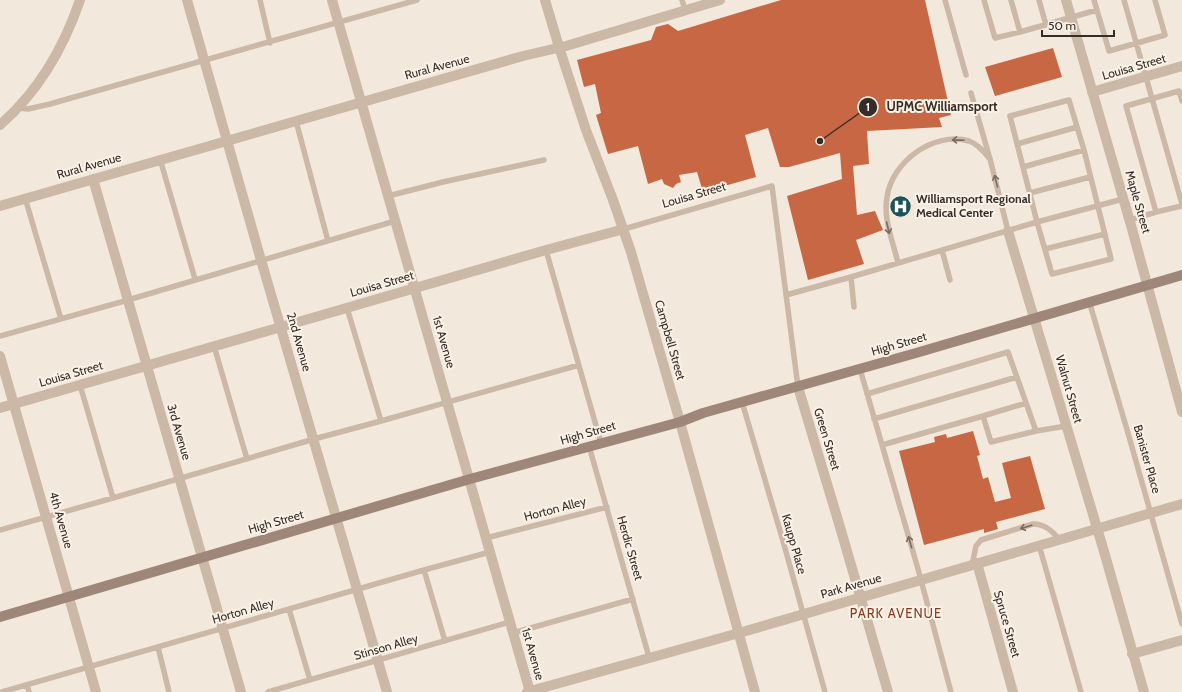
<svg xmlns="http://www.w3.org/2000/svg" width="1182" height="692" font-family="Cabin,sans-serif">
<rect width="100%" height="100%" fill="#f2e8db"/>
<path fill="#c86743" d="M781 0H925L951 115 939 118 942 127 867 131 869 164 853 166 857 215 875 211 883 230 856 240 864 264 808 280 787 196 842 179 840 153 789 167H780L768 128 745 135 756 177 703 192 697 172 679 175 681 182 676 184 673 188 664 184 662 179 648 184 638 146 608 154 596 115 601 113 595 84 584 87 577 60 651 40 656 27 668 24 678 31Z
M1053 48 1062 77 995 96 985 67Z
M973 431 980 455 977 456 983 479 988 477 995 502 1011 498 1002 463 1030 456 1045 509 996 522 998 529 984 533V529L924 545 899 451 935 442 934 437 946 434 947 438Z"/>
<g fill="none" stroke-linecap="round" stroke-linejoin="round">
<path stroke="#cbb8a7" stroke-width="5.5" d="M260 0 270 43
M682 0 685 10
M945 0 966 75
M984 0 995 38 1020 32
M1011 0 1020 32 1097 10
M1039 0 1046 25
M1094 0 1109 51 1165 35 1155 0
M1124 0 1182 204
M971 93 990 159 1008 231
M1069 100 1084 150 1111 259 1052 274 1037 222 1010 116Z
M1182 101 1179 91 1126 106 1156 212 1182 206
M18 108 28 109 50 104 417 0
M296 121 328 241
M1017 144 1077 127
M160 159 195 279
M1023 167 1084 150
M1030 193 1090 177
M388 196 443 182 544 160
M25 198 61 319
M1130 220 1156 212
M624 229 772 186 798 387
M1045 249 1105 234
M546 250 601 443
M942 250 950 280
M898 263C893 241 883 220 887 197 892 162 933 131 969 141 978 144 984 152 990 159
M851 277 854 307
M786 295 851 277 1037 222 1123 199
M1089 301 1128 433 1182 624
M347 308 381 421
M0 336 128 300 395 221
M214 346 247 459
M860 369 918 569 951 692
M80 385 113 498
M867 394 1008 352 1036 431
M742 402 783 541 825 692
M983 416 1026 403
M874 419 1017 377
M882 445 983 416 991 442 1036 431 1066 426
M589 446 649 657
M0 530 113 498 314 439 381 421 579 365
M486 538 607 507
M1039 545 1081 692
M972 565 976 546 981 540 1033 524C1045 524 1052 531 1059 539
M424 570 445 641
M289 609 310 680
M513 633 633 599
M158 647 169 692
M27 685 29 692
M2 692 424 570 490 552
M268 692 510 622"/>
<path stroke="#cbb8a7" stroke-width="10" d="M187 0 261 260 387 692
M332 0 530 692
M545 0 559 47 586 130 613 200 631 252 680 422
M1066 0 1132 229 1182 412
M1092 92 1182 66
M0 125C38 92 64 47 80 0
M93 179 241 692
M0 206 523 56 566 46 720 0
M1008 231 1103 548 1144 692
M0 356 96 692
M798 387 840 527 888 692
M0 408 281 327 546 250 624 229
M977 563 1013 692
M1132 654 1182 640
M527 692 739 633"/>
<path stroke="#cbb8a7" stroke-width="10" d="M680 422 755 692
M739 633 1182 504"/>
<path stroke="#9e8778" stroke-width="10" d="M0 617 470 479 680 422 703 413 916 353 1182 275"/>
</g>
<defs><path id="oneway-shaft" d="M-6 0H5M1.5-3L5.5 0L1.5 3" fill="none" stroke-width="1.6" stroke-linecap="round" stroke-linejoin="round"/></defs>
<g stroke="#7a6c61">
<use href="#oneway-shaft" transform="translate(958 140) rotate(-178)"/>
<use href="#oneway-shaft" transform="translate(996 181) rotate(-104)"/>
<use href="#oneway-shaft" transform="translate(888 228) rotate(77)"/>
<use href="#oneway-shaft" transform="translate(1026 527) rotate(163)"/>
<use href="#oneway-shaft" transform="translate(910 542) rotate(-106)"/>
</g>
<defs>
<symbol id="hospital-disc" viewBox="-11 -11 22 22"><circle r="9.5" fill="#1c5359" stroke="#faf2e7"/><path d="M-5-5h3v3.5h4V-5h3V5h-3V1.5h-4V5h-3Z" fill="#fff"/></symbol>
</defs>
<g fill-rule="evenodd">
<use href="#hospital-disc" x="888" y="194" width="25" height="25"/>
</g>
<g text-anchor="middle" stroke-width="4" stroke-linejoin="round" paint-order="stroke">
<g font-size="12" fill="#372d28" stroke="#faf2e7">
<text transform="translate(437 67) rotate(-15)" y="4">Rural Avenue</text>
<text transform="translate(1134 67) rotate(-16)" y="4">Louisa Street</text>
<text transform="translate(89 166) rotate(-16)" y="4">Rural Avenue</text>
<text transform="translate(694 195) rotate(-16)" y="4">Louisa Street</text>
<text transform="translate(1138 202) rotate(74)" y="4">Maple Street</text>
<text transform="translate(382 284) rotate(-16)" y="4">Louisa Street</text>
<text transform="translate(670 340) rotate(74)" y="4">Campbell Street</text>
<text transform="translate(299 342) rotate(74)" y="4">2nd Avenue</text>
<text transform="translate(444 342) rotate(74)" y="4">1st Avenue</text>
<text transform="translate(899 344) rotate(-16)" y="4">High Street</text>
<text transform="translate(71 374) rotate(-16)" y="4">Louisa Street</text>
<text transform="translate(1069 389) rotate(74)" y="4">Walnut Street</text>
<text transform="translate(179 432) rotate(74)" y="4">3rd Avenue</text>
<text transform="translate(588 433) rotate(-16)" y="4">High Street</text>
<text transform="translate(827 439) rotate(73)" y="4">Green Street</text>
<text transform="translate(1147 459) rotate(74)" y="4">Banister Place</text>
<text transform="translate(555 509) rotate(-15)" y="4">Horton Alley</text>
<text transform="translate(61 520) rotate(74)" y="4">4th Avenue</text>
<text transform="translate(276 522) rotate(-16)" y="4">High Street</text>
<text transform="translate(794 544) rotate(74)" y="4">Kaupp Place</text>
<text transform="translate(630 548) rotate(74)" y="4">Herdic Street</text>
<text transform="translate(851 586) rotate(-16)" y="4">Park Avenue</text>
<text transform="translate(243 611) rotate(-16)" y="4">Horton Alley</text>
<text transform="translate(1007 624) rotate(74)" y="4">Spruce Street</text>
<text transform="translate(386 647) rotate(-16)" y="4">Stinson Alley</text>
<text transform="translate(533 654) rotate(74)" y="4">1st Avenue</text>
</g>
<g font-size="12" font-weight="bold" fill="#372d28" stroke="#faf2e7" text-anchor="start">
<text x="916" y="203">Williamsport Regional<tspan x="916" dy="14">Medical Center</tspan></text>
</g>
<g font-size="13" letter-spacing="1" fill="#873a1f" stroke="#faf2e7">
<text x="896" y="618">PARK AVENUE</text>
</g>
</g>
<path fill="none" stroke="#372d28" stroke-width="1.5" d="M820 141L868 107"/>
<g fill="#372d28" stroke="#faf2e7" stroke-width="1.5">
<circle cx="820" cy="141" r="4"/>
<circle cx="868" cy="107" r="10"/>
</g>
<g font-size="12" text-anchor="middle" font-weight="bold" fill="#fff">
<text x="868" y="111">1</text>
</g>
<g font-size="13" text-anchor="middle" font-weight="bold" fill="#372d28" stroke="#faf2e7" stroke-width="4" stroke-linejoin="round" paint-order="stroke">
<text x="942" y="111">UPMC Williamsport</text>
</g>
<path d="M1042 30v6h72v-6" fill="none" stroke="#372d28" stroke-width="2"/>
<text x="1048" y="30" font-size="12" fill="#372d28" stroke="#faf2e7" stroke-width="3" paint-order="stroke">50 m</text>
</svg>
